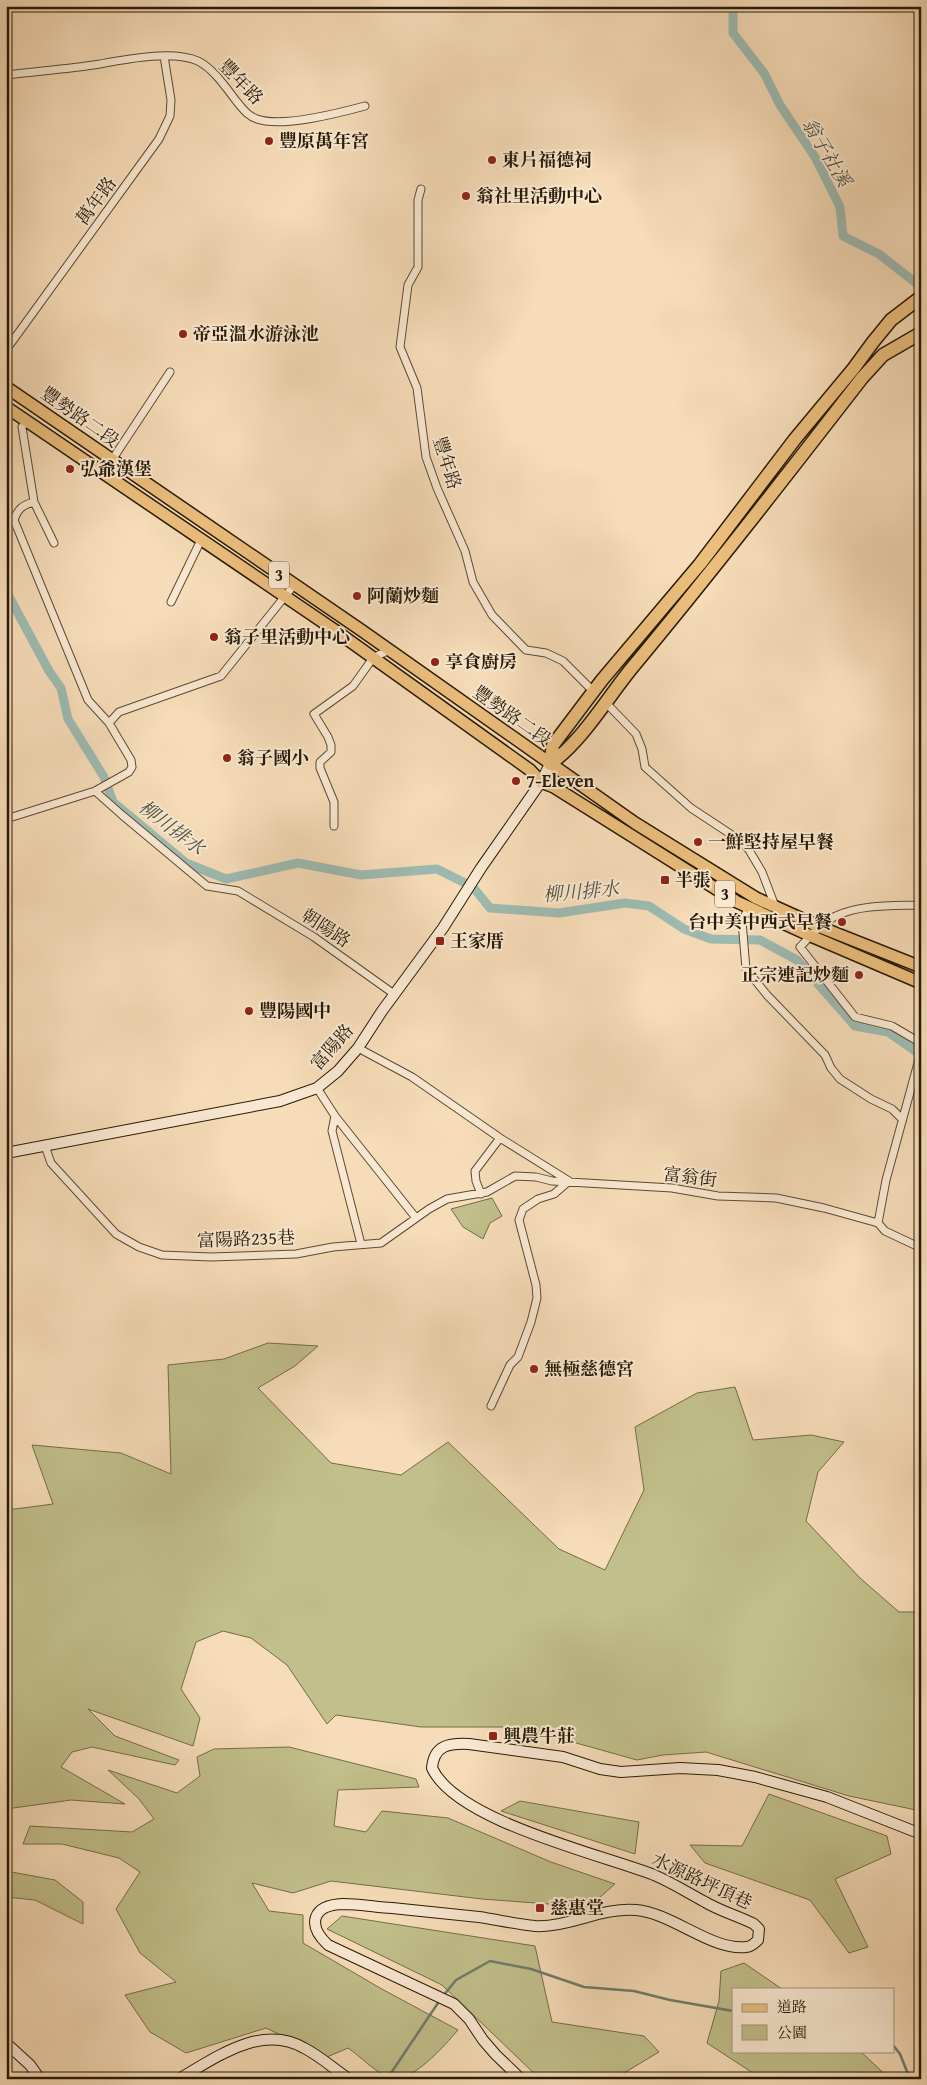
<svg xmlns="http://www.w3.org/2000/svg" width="927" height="2085" font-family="'Gentium Book Plus','Noto Serif TC',serif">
<rect width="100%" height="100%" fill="#f6dcb8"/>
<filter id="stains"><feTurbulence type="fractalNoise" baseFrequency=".004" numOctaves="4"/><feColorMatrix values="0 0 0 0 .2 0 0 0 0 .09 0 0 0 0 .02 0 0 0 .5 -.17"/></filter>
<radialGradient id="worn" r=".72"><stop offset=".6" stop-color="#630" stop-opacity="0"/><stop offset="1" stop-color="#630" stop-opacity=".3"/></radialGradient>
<path fill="#c1bf8b" stroke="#746c48" d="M492 1198 502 1216 490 1223 483 1239 463 1227 451 1209Z
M268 1343 318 1346 295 1366 258 1388 331 1463 401 1475 448 1442 559 1549 605 1570 644 1490 635 1427 697 1393 735 1387 753 1440 811 1435 844 1442 818 1472 806 1521 860 1578 899 1612H916L921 1605V1811L849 1796 706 1752 663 1755 637 1760 519 1727H421L336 1715 327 1724 287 1665 251 1638 223 1631 196 1642 181 1689 200 1718 193 1746 88 1709 115 1736 179 1760 175 1765 92 1747 72 1752 61 1767 125 1804 71 1800 6 1809V1509H15L53 1504 32 1445 121 1453 171 1474 168 1365 224 1359Z
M289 1747 416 1779 419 1787 338 1790 334 1826 366 1832 382 1811 448 1818 551 1862 615 1884 589 1907 482 1899 331 1881 293 1893 252 1883 269 1911 303 1915V1943L380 1988 458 2030C445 2045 411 2085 389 2078 374 2071 361 2057 348 2048L327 2057 266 2028 186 2053 150 2032 125 1995 176 1982 140 1953 116 1909 140 1872 119 1858 62 1844H23L30 1826 132 1832 154 1819 139 1799 108 1770 177 1793 200 1776 197 1757 214 1749Z
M769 1794 887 1836 891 1854 835 1879 868 1947 849 1953 810 1900 705 1863 690 1845 742 1846Z
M520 1801 639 1822 635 1854 501 1811Z
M6 1871 55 1880 83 1902V1924L35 1900 6 1897Z
M342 1916 535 1946 552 2022 644 2036 659 2052 619 2076 607 2079H540L442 1985 327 1929Z
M744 1963 782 1989H733V2051H860L890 2079H762L707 2043 719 2001 721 1971Z"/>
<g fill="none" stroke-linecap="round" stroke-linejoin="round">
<path stroke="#6e7b6d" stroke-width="2.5" d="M6 259 8 261
M443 1996 456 1980 490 1961 531 1969 584 1987 634 1991 670 2000 733 2011
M893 2045 900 2054 910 2079
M387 2079 440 2000"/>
<path stroke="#9dbbb2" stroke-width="9" d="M733 6V33L764 73 780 105 815 157 840 207 843 236 879 254 921 287
M6 591 49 671 61 688 68 719 104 777 113 802 186 863 226 879 298 863 361 875 437 869 473 887 490 908 559 913 625 903 649 906 684 929 711 939 760 940 797 960 855 1026 888 1032 921 1055"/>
<defs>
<path id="street" d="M6 75C38 71 69 69 100 64 127 59 173 50 198 61 214 69 227 89 237 102 243 109 248 116 257 119 282 128 339 113 365 106
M421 189 418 200V267L408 285 400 347 417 388 426 457 437 488 465 551 473 582 492 615 526 650 546 653 563 661 591 689
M6 350 159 139 170 116 171 100 164 56
M27 421 22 427 34 502 54 543
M112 460 170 372
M171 602 201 540
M609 706 636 734 642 749 645 767 691 808 741 841 749 850 762 872 775 906
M109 723 119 712 221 676 294 585
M95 791 122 815 207 886 238 891 314 937 394 994
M6 819 95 791 129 772 132 767 131 760 109 723 88 700 14 520C18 509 22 505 34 502
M334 826V802L320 768V762L331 752V745L328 737 314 714 353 686 373 658 389 650
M921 905C893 906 861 904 836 916 821 922 811 936 800 947L855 1017 892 1026 921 1043
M750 906 742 921 746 969 767 995 825 1055 831 1068 840 1079 871 1099 892 1109 902 1119
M358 1048 412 1077 500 1138 569 1181
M317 1088 335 1116 416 1218
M335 1116 332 1131 361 1244
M45 1146 51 1163 116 1234 139 1247 162 1255 211 1257 296 1254 333 1247 381 1243 429 1209 447 1199 487 1192 515 1176 536 1177 552 1181 672 1188 718 1196 776 1198 824 1208 878 1223
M481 1194 476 1181 475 1171 500 1138
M878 1223 886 1180 921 1052
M878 1223 885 1231 921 1248
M491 1406 510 1365 518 1357 531 1322 537 1298 536 1285 519 1220 523 1209 538 1199 554 1194 569 1181"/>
<path id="secondary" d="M6 1153 280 1101 317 1088 338 1071 358 1048 382 1011 443 928 481 868 541 782 550 764
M6 2043 30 2065 40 2079
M179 2079C215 2058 262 2023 304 2048 320 2056 334 2069 349 2079
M521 2079 496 2055 483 2040 469 2019 454 2004 328 1945C306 1924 313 1905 343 1904 359 1904 376 1907 392 1908 421 1911 450 1914 479 1917 498 1920 516 1924 535 1926 567 1928 602 1907 636 1910 672 1913 712 1951 746 1947 751 1947 755 1943 758 1940L759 1929 754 1924C738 1916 720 1911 705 1902 688 1893 673 1883 654 1875 600 1854 456 1821 432 1768 434 1745 449 1743 469 1744L563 1757 600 1769 621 1772 680 1768 718 1770 755 1777 827 1797 921 1834"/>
<path id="primary" d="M6 387 361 630 635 823 756 898 820 927 921 967
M6 407 333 629 530 770 541 782 554 787 737 902 811 936 921 983"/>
<path id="highway" d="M550 764 553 745 602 680 700 564 795 439 854 368 873 342 891 320 921 297
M550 764C582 741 606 700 631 669 710 574 786 476 862 378L883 355 921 333"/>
</defs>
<use href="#street" stroke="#5c4a32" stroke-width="9"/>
<use href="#secondary" stroke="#281a06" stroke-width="12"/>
<use href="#primary" stroke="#281a06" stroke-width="14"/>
<use href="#highway" stroke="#281a06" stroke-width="15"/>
<use href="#street" stroke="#f9e8d1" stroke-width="7"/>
<use href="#secondary" stroke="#f9e8d1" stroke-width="10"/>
<use href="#primary" stroke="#ebbe7c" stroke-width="11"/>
<use href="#highway" stroke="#ebbe7c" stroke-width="12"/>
</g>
<g fill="#8f2418" stroke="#f9e8d1" stroke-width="2">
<circle cx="269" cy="141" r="5"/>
<circle cx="492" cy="160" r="5"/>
<circle cx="466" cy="196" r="5"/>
<circle cx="183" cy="334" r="5"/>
<circle cx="70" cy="469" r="5"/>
<circle cx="357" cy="596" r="5"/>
<circle cx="214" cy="637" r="5"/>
<circle cx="435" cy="662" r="5"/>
<circle cx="227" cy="758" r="5"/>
<circle cx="516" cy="781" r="5"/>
<circle cx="698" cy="842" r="5"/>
<rect x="660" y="875" width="10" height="10" rx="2.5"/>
<circle cx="842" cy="922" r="5"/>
<rect x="435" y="936" width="10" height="10" rx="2.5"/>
<circle cx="859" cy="975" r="5"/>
<circle cx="249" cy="1011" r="5"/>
<circle cx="534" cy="1369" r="5"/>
<rect x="488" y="1731" width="10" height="10" rx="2.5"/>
<rect x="535" y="1903" width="10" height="10" rx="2.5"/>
</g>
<g text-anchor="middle" stroke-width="4" stroke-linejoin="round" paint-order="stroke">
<g fill="#f9e8d1" stroke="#675843" stroke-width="1">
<rect x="269" y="561.5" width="20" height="27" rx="4"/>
<rect x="715" y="880.5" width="20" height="27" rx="4"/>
</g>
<g font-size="16" font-weight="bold" fill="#281a06">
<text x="279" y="581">3</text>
<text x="725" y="900">3</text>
</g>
<g font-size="18" fill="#281a06" stroke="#f9e8d1">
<text transform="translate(241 82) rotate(46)" y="6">豐年路</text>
<text transform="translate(96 201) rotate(-54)" y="6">萬年路</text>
<text transform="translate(80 417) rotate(35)" y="6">豐勢路二段</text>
<text transform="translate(447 463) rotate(73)" y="6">豐年路</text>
<text transform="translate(512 716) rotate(35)" y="6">豐勢路二段</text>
<text transform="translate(326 928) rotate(33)" y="6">朝陽路</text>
<text transform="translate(332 1047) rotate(-49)" y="6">富陽路</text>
<text transform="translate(690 1177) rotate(7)" y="6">富翁街</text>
<text transform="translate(246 1239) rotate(-2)" y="6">富陽路235巷</text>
<text transform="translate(702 1881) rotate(25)" y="6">水源路坪頂巷</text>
</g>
<g font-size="18" font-weight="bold" fill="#281a06" stroke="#f9e8d1" text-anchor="start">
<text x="279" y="147">豐原萬年宮</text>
<text x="502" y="166">東片福德祠</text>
<text x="476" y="202">翁社里活動中心</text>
<text x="193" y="340">帝亞溫水游泳池</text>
<text x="80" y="475">弘爺漢堡</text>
<text x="367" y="602">阿蘭炒麵</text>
<text x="224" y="643">翁子里活動中心</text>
<text x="445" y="668">享食廚房</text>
<text x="237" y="764">翁子國小</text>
<text x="526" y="787">7-Eleven</text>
<text x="708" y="848">一鮮堅持屋早餐</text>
<text x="675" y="886">半張</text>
<text x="832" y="928" text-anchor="end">台中美中西式早餐</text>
<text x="450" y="947">王家厝</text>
<text x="849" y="981" text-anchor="end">正宗連記炒麵</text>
<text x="259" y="1017">豐陽國中</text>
<text x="544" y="1375">無極慈德宮</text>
<text x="503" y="1742">興農牛莊</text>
<text x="550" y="1914">慈惠堂</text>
</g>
<g font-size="19" font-style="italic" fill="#515242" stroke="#f9e8d1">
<text transform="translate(827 152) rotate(59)" y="7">翁子社溪</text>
<text transform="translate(172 827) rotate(37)" y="7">柳川排水</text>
<text transform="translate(581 891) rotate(-5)" y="7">柳川排水</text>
</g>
</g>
<rect width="927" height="2085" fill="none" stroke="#f6dcb8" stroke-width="25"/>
<rect x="8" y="8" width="912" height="2070" fill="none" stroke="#281a06" stroke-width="2.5"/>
<rect x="12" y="12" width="902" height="2060" fill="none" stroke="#281a06"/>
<rect x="732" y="1988" width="162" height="65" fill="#f9e8d1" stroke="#a59680"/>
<rect x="742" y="2004" width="25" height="8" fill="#ebbe7c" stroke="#a59680"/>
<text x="777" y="2012" font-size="15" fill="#281a06">道路</text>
<rect x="742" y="2025" width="25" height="15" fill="#c1bf8b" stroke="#a59680"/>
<text x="777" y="2038" font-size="15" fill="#281a06">公園</text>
<rect width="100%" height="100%" filter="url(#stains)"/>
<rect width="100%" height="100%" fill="url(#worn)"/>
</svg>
